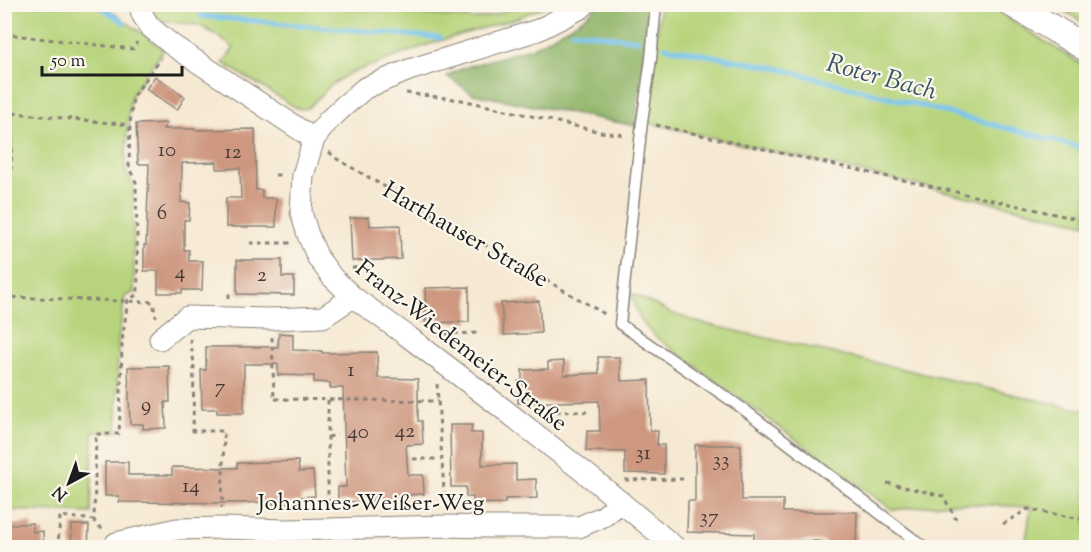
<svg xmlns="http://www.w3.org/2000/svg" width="1091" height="552" font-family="'Sorts Mill Goudy',serif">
<rect width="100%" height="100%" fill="#fbf7ec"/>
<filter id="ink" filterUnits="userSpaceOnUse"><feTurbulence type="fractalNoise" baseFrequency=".0167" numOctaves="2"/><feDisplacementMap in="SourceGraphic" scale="12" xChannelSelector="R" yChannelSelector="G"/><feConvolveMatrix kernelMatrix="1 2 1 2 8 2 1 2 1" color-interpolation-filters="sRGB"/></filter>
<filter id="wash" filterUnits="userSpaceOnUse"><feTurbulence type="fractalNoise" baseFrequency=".008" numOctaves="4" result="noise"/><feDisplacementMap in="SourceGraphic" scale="24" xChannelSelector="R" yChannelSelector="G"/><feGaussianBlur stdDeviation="1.35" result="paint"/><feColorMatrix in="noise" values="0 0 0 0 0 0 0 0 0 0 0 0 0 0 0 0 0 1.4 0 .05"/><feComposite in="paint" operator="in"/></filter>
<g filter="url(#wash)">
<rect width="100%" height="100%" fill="#f6e9d3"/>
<path fill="#b7d47b" stroke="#6a784c" stroke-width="1.5" d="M5 5H103L164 49 132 94 129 107 125 169 133 186 134 293 125 296 118 340 117 432H93L91 513 5 510Z
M149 5H315L476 19 491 16 523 5H548L517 18 433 43 348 74 330 86 308 108 300 109 295 107 223 63 234 48C224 41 213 32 202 27 185 19 154 30 149 5Z
M660 5H983L998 12 1086 67V224L649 123Z
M1054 5H1086V24Z
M631 293 671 313 697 322 1086 411V547H1025L1031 507 950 503 893 510 657 338C638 320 638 317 631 293Z"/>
<path fill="#91b66b" stroke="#566944" stroke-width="1.5" d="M599 5H648L636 126 473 94 447 76 463 68 531 48 547 40 582 19Z"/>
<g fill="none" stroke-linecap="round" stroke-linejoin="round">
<path stroke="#72c2ed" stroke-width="5" d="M97 4 125 23
M201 16 440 38
M573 31 638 40
M665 47 777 68 1086 149"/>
</g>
<g id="blocks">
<path fill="#ce977f" d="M155 76 185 97 177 110 146 89Z
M167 123 163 129H195V130L255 129 256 190H262V198H276V227H226V198H241L240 168 217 169V162L182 163 181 202 190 203 189 220H184V250H189V261H203L202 290H182V293H158V271H144V245H146L149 164H138L136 124Z
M369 217 370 226 400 225 401 259 352 261 350 218Z
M237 260H282V277H294V295L237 294Z
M469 287V322L426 323 425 288Z
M539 301 541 333 504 335 501 303Z
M279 333 293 334V350L322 351V353L377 352 378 378 418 379V421H422L423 444 406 445 408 475H423L424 494 405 495V503H381V501L338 502V487H346L343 388H330V383L314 382V376L278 375V364H244V413H217V409H202L201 370H206V347H278Z
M598 357H620L621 381 649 380 650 431H658L657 445H664V474L625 473V452L586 451 587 431H600L599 401 518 403V381H522V370L548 369V362L564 361V375L599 373Z
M169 366 170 402H165L166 428 143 429V424H130L128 367Z
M450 425H472L471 433H482V465L516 464V480L536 479 537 498 505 499V503L473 504V497H466V487H451Z
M695 445H741L742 500H783V512H857L856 548H824L825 542 816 541 754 542V534L687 532 688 501H695Z
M298 461 299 472 313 471 315 496 301 497V502L273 504 272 502 238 503 119 502V496H105V462H128V475H172V467L237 468V463Z
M32 523 33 532 43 531 44 548H4V525Z
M72 525H89L88 548H71Z"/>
</g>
</g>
<g filter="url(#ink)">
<use href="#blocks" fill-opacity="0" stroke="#898278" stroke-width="1.5"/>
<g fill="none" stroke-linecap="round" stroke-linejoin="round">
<defs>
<path id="service" d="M656 4 651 59 642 122 620 324 742 408 925 548"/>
<path id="minor" d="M140 4 142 14 149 26 172 45 314 139
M585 4 581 8 538 30 409 70 365 88 344 106 328 121 314 139 303 175 301 212 308 235 318 258 332 277 353 297 406 335 506 411 594 480 676 548
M160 339 187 317 270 319 323 317 353 297
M116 543 177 529 222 528 287 530 447 526 487 527H579L604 516 621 502"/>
<path id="tertiary" d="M1012 4 1086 48"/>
</defs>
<use href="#service" stroke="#898278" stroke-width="13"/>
<use href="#minor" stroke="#898278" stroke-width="23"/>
<use href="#tertiary" stroke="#898278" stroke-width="28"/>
<path stroke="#898278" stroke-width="3" stroke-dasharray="4.5 4.5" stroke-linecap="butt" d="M4 34 133 49 137 42
M406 93 462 100 601 132 626 135
M4 112 130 125
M656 125 1086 221
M329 152 337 159 608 316
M275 175H283
M250 243H292
M352 268 373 267
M4 296 14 113
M4 297 153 302 156 317
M229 298V289
M436 334 480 333
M272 337 274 399 438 401
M190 339 194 363 193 431H224L222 508
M437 384 445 506
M328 400V510
M538 411 587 412
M328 437 337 435
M413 459H442
M625 480 683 479
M887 483 943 496 956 519
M1003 524 1028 509 1086 520
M102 529 94 521 96 434H119L121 389 122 341 128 300 138 294 136 182 129 168 130 125 133 96 161 59
M58 548 60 516 94 520"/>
<use href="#service" stroke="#fff" stroke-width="10"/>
<use href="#minor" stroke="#fff" stroke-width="21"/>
<use href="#tertiary" stroke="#fff" stroke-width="26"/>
</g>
</g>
<g text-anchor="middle" stroke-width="4.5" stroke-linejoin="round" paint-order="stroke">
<g font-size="21" fill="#483b35">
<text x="167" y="156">10</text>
<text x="233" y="158">12</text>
<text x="162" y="219">6</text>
<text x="180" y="278">4</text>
<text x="262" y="281">2</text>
<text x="351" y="376">1</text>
<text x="220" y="393">7</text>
<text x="146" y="411">9</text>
<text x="405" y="437">42</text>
<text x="358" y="438">40</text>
<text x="643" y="459">31</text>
<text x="721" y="466">33</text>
<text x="191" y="492">14</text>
<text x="709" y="523">37</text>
</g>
<g font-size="24" fill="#1c1c1c" stroke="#fbf7ec">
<text transform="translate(466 234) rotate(30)" y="8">Harthauser Straße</text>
<text transform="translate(462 345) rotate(38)" y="8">Franz-Wiedemeier-Straße</text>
<text x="371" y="510">Johannes-Weißer-Weg</text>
</g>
<g font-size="26" font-style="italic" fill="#3a5665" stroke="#fbf7ec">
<text transform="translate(882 76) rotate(15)" y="9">Roter Bach</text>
</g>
</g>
<rect width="1091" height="552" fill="none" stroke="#fbf7ec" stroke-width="24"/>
<g transform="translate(69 483) rotate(221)" stroke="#fbf7ec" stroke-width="4.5" paint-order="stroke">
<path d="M0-4.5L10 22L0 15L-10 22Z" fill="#1c1c1c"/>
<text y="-9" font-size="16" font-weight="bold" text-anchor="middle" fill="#1c1c1c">N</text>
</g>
<path d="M42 66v9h140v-9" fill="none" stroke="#1c1c1c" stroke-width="3"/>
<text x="51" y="66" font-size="18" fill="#1c1c1c" stroke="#fbf7ec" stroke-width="4.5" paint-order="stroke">50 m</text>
</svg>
